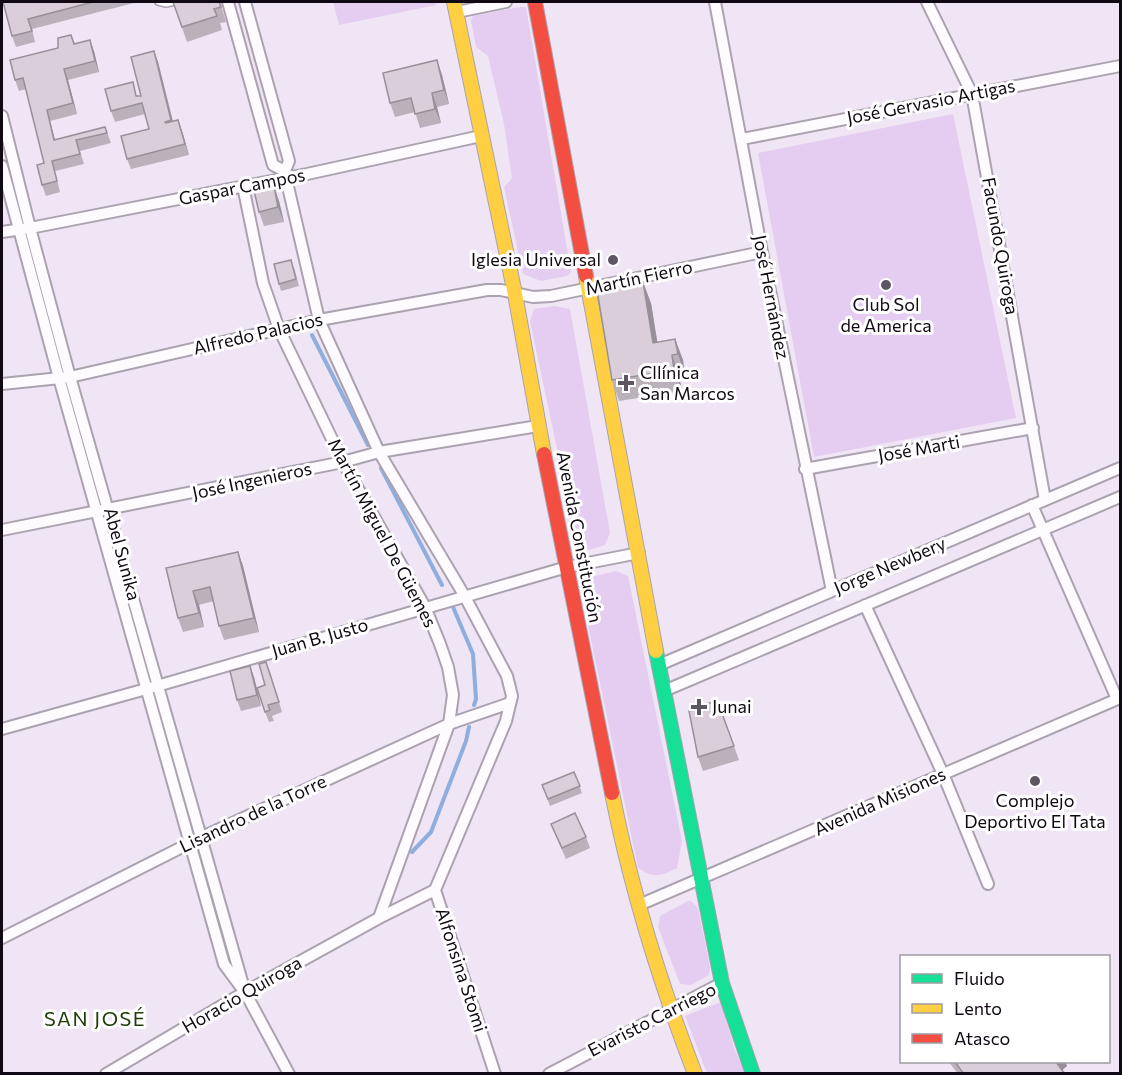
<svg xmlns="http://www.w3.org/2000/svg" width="1122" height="1075" font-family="Commissioner,sans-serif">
<rect width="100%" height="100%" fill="#f0e5f5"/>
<path fill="#e5cdf1" d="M333 2H435L436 5 339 25Z
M520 7H526L571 272 567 276 541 281 523 274 504 187 512 178 504 124 488 56 476 47 471 20 473 16Z
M953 114 1016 418 814 457 758 153Z
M555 306 570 309 610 533 605 545 589 550 577 543 530 321 534 309Z
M616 571 628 576 682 841 677 868C660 876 655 879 638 868L580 586 586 578Z
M690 900 698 908 710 967 709 975 691 985 680 984 658 927 660 916Z
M721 1002 734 1048 745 1073H707L685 1016Z"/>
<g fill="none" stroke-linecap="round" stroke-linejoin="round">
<path stroke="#8faede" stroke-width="4" d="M312 335 368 445
M381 468 442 585
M453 607 473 654 476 699 474 705
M412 852 431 832 466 741 469 727"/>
<defs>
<path id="lane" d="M158 2 166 4 176 2"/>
<path id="street" d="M228 2 273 165 285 171
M245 2 289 161 285 171 286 178 319 320 379 452 464 595 507 676 512 696 506 721 435 890
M715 2 762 252 832 591
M927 2 972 94 1045 500
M457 12 506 2
M2 116 30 228 70 377 245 992 289 1074
M742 139 1120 66
M2 166 59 378 224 964 241 987
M243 186 263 283 279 329 343 462 425 607 440 644 448 667 453 695 449 724 379 918
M2 232 30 228 307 174 481 136
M2 384 70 377 319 320 487 290H501L533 297 551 296 762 252
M805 469 1033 428
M1032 505 1117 699
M2 530 343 462 379 452 538 426
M865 605 943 774 988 884
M659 665 1120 468
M664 691 1120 497
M2 729 157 686 567 567 639 553
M639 905 1120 698
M2 938 202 837 449 724 510 703
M106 1074 245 992 379 918 435 890 495 1074
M549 1074 722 983"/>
<path id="fast" d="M656 651 722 983 753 1074"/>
<path id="slow" d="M454 2 515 294 544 454
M586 276 656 651
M612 793C631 889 660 983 695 1074"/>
<path id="jam" d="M535 2 586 276
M544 454 612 793"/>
</defs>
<use href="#lane" stroke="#aba2af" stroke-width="8"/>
<use href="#street" stroke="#aba2af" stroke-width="14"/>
<use href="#fast" stroke="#aba2af" stroke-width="16"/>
<use href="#slow" stroke="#aba2af" stroke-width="16"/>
<use href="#jam" stroke="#aba2af" stroke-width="16"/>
<use href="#lane" stroke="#fdfbfe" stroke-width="5"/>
<use href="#street" stroke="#fdfbfe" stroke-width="10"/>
<use href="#fast" stroke="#16e098" stroke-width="14"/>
<use href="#slow" stroke="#ffcf43" stroke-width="14"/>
<use href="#jam" stroke="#f24e42" stroke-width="14"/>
</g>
<path fill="#bbb1bb" d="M3 2H138L32 29 35 42 16 47 12 36Z
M173 2H220L226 22 220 23 222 30 187 42Z
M71 35 75 44 94 51 99 72 68 80 77 114 50 121 55 140 105 127 111 143 80 151 84 164 55 171 60 192 46 196 42 185 44 163 26 89 19 91 15 80 58 48Z
M154 51 158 62 173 121 182 131 189 155 131 169 127 159 149 129 145 114 115 122 111 111 137 96H141Z
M437 60 442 75 449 104 437 107 441 123 420 128 415 112 395 117 390 103Z
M279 201 284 222 264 226 259 212Z
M294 267 299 286 281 291 279 284Z
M651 303 657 342 675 339 683 360 685 375 679 376 682 391 619 401 612 380Z
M238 552 243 566 259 632 224 640 219 626 214 601 199 605 204 627 183 632 178 618 166 568Z
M270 672 282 712 272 716 274 721 269 722 265 712V685Z
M254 677 261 706 241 711 237 700Z
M717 700 739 760 703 771 698 757Z
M574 772 582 793 550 806 542 785Z
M551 824 586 837 590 848 566 859 555 834Z
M949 1062H1065L1067 1066 1062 1070 1065 1074H958Z"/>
<path fill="#989099" d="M90 40 94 51 99 72 95 61Z
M154 51 158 62 175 131 171 120Z
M437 60 442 75 449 104 444 90Z
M64 69 68 80 77 114 73 103Z
M432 93 437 107 441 123 435 109Z
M47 110 50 121 58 151 54 140Z
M178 120 182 131 189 155 185 144Z
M274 186 279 201 284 222 278 207Z
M643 282 651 303 661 364 653 343Z
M675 339 683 360 685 375 678 354Z
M672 355 679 376 682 391 674 370Z
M238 552 243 566 259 632 254 618Z
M193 591 199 605 204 627 199 613Z
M250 666 254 677 261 706 257 695Z
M1055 1062H1065L1067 1066 1059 1073Z"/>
<path fill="#d9ceda" stroke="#989099" stroke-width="1.5" d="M3 2H93L28 19 32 31 12 36Z
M173 2H219L221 7 214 9 217 16 182 27Z
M71 35 74 44 90 40 95 61 64 69 73 103 47 110 54 140 105 127 107 133 76 140 80 154 52 161 57 181 42 185 37 165 44 163 23 78 15 80 10 60 58 48V38Z
M154 51 171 120 165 122 166 123 178 120 185 144 127 159 121 136 149 129 142 103 111 111 105 89 133 82 136 96H141L131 57Z
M437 60 444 90 432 93 435 109 415 114 411 98 390 103 383 73Z
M274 186 278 207 259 212 254 191Z
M291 260 296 279 279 284 274 264Z
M643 282 653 343 675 339 678 354 672 355 674 370 612 380 597 290Z
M238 552 254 618 219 626 210 587 193 591 199 613 178 618 166 568Z
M266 662 279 702 268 705 270 710 265 712 257 688 265 685 259 664Z
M250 666 257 695 237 700 230 671Z
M717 700 734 746 698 757 689 711Z
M574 772 580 786 548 799 542 785Z
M575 813 586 837 562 848 551 824Z
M955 1062H1056L1065 1074H964Z"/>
<g fill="#5e5562" stroke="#fff" stroke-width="2">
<circle cx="613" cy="260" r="6"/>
<circle cx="886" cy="285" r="6"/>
<path d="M623 374h6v6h6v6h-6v6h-6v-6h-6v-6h6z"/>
<path d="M696 698h6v6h6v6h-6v6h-6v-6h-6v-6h6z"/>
<circle cx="1035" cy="781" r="6"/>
</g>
<g text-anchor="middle" stroke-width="6" stroke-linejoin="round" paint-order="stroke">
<g font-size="18" fill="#100813" stroke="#fff">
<text transform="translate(931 102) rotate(-11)" y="6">José Gervasio Artigas</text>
<text transform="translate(242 187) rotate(-11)" y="6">Gaspar Campos</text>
<text transform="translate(1000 246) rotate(80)" y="6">Facundo Quiroga</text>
<text transform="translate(639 278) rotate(-12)" y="6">Martín Fierro</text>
<text transform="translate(771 297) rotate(79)" y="6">José Hernández</text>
<text transform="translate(258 334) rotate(-13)" y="6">Alfredo Palacios</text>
<text transform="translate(919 449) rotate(-10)" y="6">José Marti</text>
<text transform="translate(252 481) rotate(-12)" y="6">José Ingenieros</text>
<text transform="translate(382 533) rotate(62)" y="6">Martín Miguel De Güemes</text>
<text transform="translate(579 537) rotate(79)" y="6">Avenida Constitución</text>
<text transform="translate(122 554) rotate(75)" y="6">Abel Sunika</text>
<text transform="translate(890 566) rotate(-23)" y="6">Jorge Newbery</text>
<text transform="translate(320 638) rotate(-16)" y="6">Juan B. Justo</text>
<text transform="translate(880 802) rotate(-24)" y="6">Avenida Misiones</text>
<text transform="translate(253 814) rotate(-25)" y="6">Lisandro de la Torre</text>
<text transform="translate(461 970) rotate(72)" y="6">Alfonsina Stomi</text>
<text transform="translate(242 995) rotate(-30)" y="6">Horacio Quiroga</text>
<text transform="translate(652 1020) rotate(-27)" y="6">Evaristo Carriego</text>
</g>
<g font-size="18" fill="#100813" stroke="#fff">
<text x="601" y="266" text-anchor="end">Iglesia Universal</text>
<text x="886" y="311">Club Sol<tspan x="886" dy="21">de America</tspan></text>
<text x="640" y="379" text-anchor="start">Cllínica<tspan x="640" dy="21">San Marcos</tspan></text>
<text x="712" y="713" text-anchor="start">Junai</text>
<text x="1035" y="807">Complejo<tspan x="1035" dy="21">Deportivo El Tata</tspan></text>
</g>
<g font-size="20" letter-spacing="1.5" fill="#213c0b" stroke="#fff">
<text x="95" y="1026">SAN JOSÉ</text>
</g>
</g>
<rect width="1122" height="1075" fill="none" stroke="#100813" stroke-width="6"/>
<rect x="900" y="955" width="210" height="108" fill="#ffffff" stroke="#9f9ca1" stroke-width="1.5"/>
<rect x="912" y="974" width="30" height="9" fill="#16e098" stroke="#9f9ca1" stroke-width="1.5"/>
<text x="954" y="985" font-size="18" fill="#100813">Fluido</text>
<rect x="912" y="1004" width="30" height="9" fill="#ffcf43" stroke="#9f9ca1" stroke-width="1.5"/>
<text x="954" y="1015" font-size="18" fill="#100813">Lento</text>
<rect x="912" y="1034" width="30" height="9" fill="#f24e42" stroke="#9f9ca1" stroke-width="1.5"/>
<text x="954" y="1045" font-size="18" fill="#100813">Atasco</text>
</svg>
